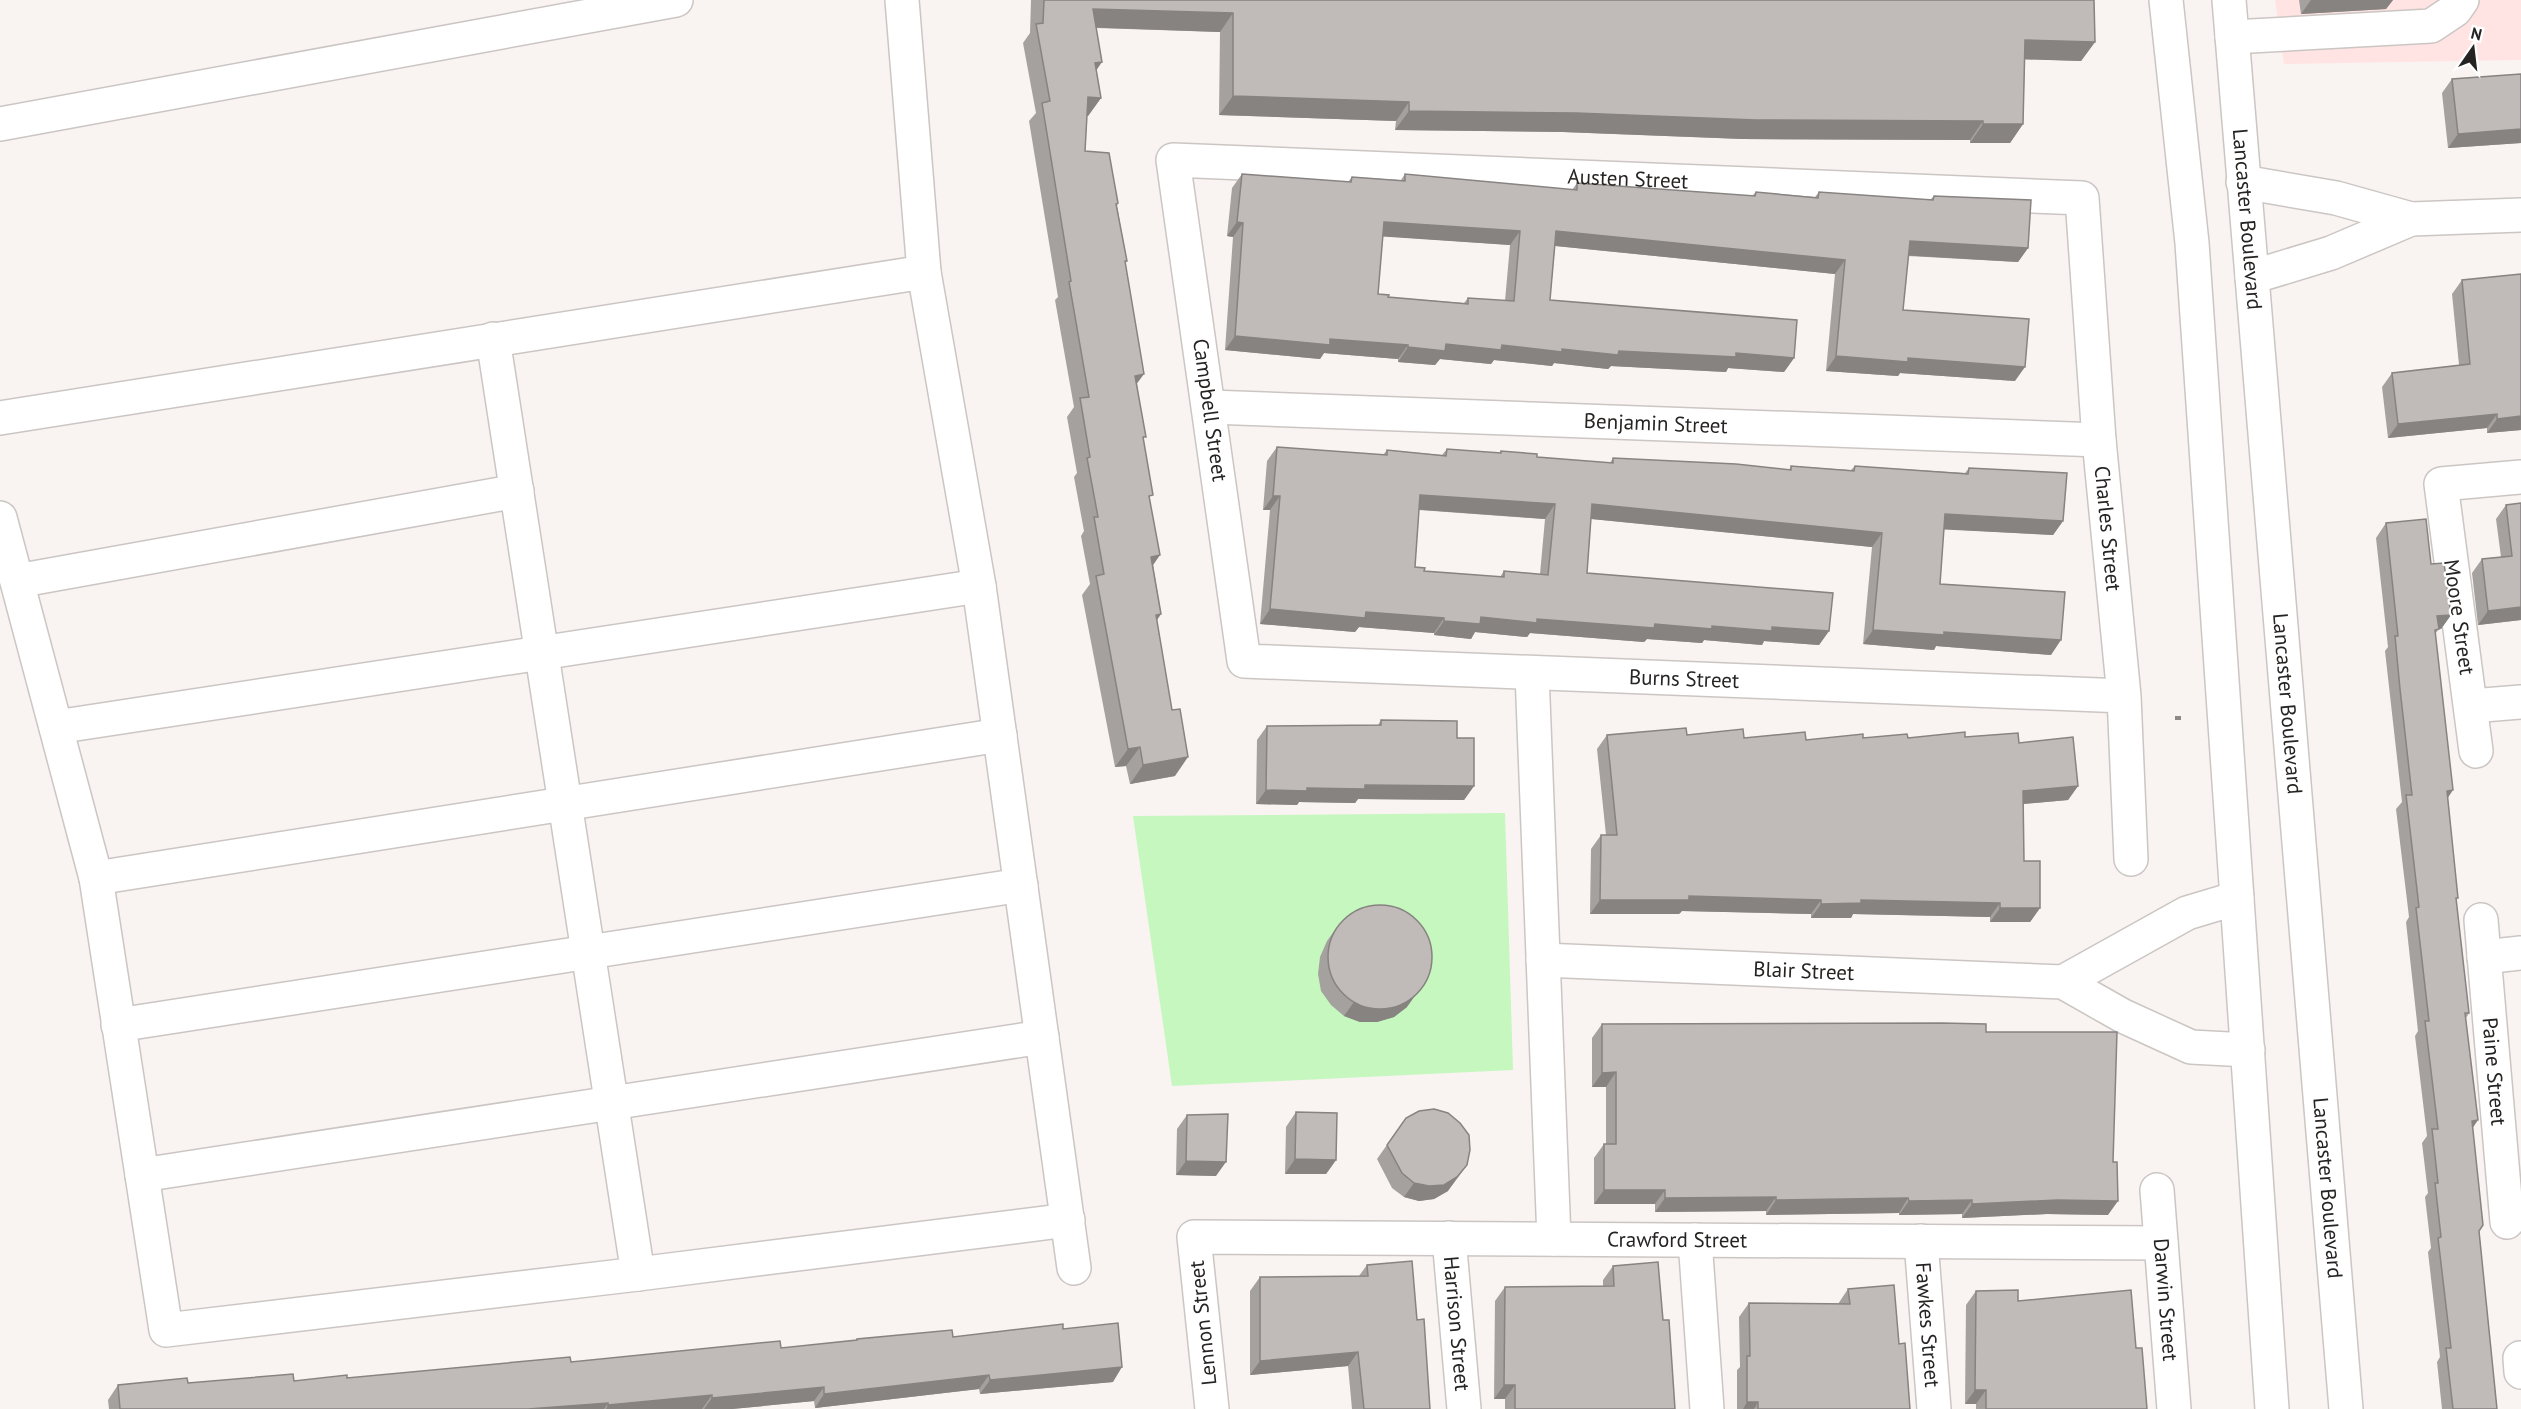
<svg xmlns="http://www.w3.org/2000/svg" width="2521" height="1409" font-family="'PT Sans',sans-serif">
<rect width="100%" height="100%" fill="#f9f4f1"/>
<path fill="#ffe4e3" d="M2275 0H2521V60L2284 64Z"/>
<path fill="#c5f7bf" d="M1505 813 1513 1070 1172 1086 1133 816Z"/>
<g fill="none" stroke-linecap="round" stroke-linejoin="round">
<defs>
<g id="minor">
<path d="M902 0 924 272"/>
<path d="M2232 37 2431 26 2455 10 2462 0"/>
<path d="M0 124 676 0"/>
<path d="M2243 182 2336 198 2411 219 2521 215"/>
<path d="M2252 277 2331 253 2411 219"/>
<path d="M493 339 638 1274"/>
<path id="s1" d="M1210 407 2099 440"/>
<path d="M0 418 924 272 979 586 1074 1268"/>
<path d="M0 518 96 878 166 1330 638 1274 1068 1220"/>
<path d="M17 581 517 491"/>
<path d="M1532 673 1554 1239"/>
<path id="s2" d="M2124 696 1244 661 1173 160 2082 198 2099 440 2124 696 2131 859"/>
<path d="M2471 706 2521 702"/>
<path d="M56 727 979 586"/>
<path d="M2476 751 2441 484 2521 477"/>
<path d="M96 878 1000 735"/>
<path id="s3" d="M2481 920 2507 1222"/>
<path d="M2484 957 2521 953"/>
<path id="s4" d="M1543 960 2063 982 2123 1016 2191 1047 2248 1050"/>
<path d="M2063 982 2187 913 2237 898"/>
<path d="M118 1025 1021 885"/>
<path d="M142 1175 1042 1037"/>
<path id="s5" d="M2157 1190 2174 1409"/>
<path id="s6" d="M1449 1238 1464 1409"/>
<path d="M1695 1240 1707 1409"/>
<path id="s7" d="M1921 1241 1934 1409"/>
<path d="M2520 1358 2521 1372"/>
<path id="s8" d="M1212 1409 1194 1237 2161 1243"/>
</g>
<g id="major">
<path d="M2166 0 2192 243 2272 1409"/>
<path id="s9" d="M2229 0 2346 1409"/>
</g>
</defs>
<use href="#minor" stroke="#cbc6c3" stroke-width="36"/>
<use href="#major" stroke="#cbc6c3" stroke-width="36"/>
<path stroke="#8d8987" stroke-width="4" stroke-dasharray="6 3" stroke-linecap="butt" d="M2175 718H2184"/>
<use href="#minor" stroke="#fff" stroke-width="33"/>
<use href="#major" stroke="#fff" stroke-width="33"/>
</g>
<path fill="#a5a19e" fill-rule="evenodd" d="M1031 0H2094L2095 42 2081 61 2025 59 2023 124 2010 143H1970V140L1743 139 1563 132 1395 130 1396 121 1219 115 1220 32 1096 28V70L1101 98 1088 116H1087L1085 151 1118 203 1117 206 1127 261 1125 264 1137 384 1150 499 1153 565 1161 614 1157 620 1175 776 1130 784 1126 766 1115 767 1082 595 1090 584 1081 536 1084 531 1074 477 1077 473 1067 417 1074 407 1055 300 1058 297 1029 121 1036 113 1023 43 1030 33Z
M2299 0H2393L2386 9 2301 14Z
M2521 74V143L2448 148 2442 93 2452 79Z
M1242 174 1348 182 1352 177 1401 180 1405 174 1572 190 1577 183 1752 196 1756 192 1815 197 1819 192 1930 200 1934 196 2028 248 2018 262 1908 256 1903 310 2015 381 1900 373 1898 376 1826 371 1835 274 1555 246 1550 300 1794 358 1784 372 1728 368 1726 372 1611 366 1608 369 1554 363 1552 366 1494 360 1491 364 1440 359 1435 365 1398 362V359L1324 353 1320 359 1225 350 1233 237 1227 236 1232 188ZM1383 236 1510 245 1505 301 1468 298 1464 303 1388 297 1378 294Z
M2462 280 2521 430 2487 433V428L2388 438 2382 387 2392 373 2459 365 2452 294Z
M1277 447 1383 455 1387 450 1442 455 1447 449 1499 453 1501 451 1537 457 1610 463 1613 458 1789 470 1791 466 1851 470 1855 466 1965 473 1969 468 2063 521 2053 535 1944 529 1940 584 2051 655 1936 646 1934 650 1863 644 1872 547 1591 519 1587 573 1829 631 1819 645 1764 641 1762 645 1704 640 1702 643 1647 639 1644 642 1530 633 1527 637 1475 632 1471 639 1434 635V633L1359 627 1355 632 1260 624 1270 510H1263L1267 461ZM1419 510 1545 519 1540 574 1504 571 1500 577 1424 571 1415 567Z
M2506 505 2521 620 2478 625 2472 573 2482 559 2501 557 2496 519Z
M2386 523 2431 564 2451 615 2441 629H2439L2435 634 2456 901 2469 1013 2466 1018 2479 1231 2497 1409H2442L2437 1362 2440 1357 2428 1252 2431 1248 2425 1197 2428 1193 2422 1143 2427 1136 2415 1036 2418 1031 2406 922 2409 917 2396 809 2402 802 2385 651 2388 647 2376 538Z
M1381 720 1457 738 1474 786 1464 800 1358 799 1355 803 1299 802 1297 805 1256 804 1257 740 1267 726 1378 725Z
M1607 735H1687L1744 738 1806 740 1965 737 2019 743 2078 786 2068 800 2023 804 2024 861 2040 908 2030 922H1990V917L1853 914 1851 918H1811V914L1682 911 1679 914H1590L1591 849 1601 835H1606L1597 749Z
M1337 927 1407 1007 1394 1017 1377 1022H1360L1344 1016 1331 1005 1321 991 1318 974 1320 957 1327 941Z
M1602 1024 1986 1032 2108 1215 2047 1214 1962 1218V1214L1899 1215V1213L1766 1215V1211L1655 1212V1204H1594V1158L1604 1144H1606V1087H1592V1038Z
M1296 1112 1336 1160 1326 1174H1285L1286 1127Z
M1187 1115 1216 1176 1176 1175 1177 1129Z
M1406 1118 1448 1191 1434 1199 1419 1201 1404 1197 1392 1188 1377 1159Z
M1367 1265 1417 1320 1430 1409H1352L1348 1366 1250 1375V1291L1260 1277 1359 1276Z
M1613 1266 1663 1320 1675 1409H1505V1399H1494L1495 1301 1505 1287 1603 1286V1280Z
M1848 1289 1899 1344 1910 1409H1737V1370L1740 1367 1739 1317 1749 1303 1838 1304Z
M1976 1291 2018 1301 2136 1348 2147 1409H1976V1404H1965L1966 1305Z
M1063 1329 1113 1382 980 1394 979 1389 815 1408 814 1401 732 1409H109L108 1400 118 1385 294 1381 347 1378 781 1348 855 1341 857 1339 953 1337Z"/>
<path fill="#868381" d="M2311 0H2393L2386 9 2301 14Z
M1093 9 1233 13 1220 32 1079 27Z
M2025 40 2095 42 2081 61 2012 59Z
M1102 62 1089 81 1095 63Z
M1233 96 1409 102 1396 121 1219 115Z
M1088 97 1101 98 1088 116H1074Z
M1409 111 1576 113 1983 121 1970 140 1743 139 1563 132 1395 130Z
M1983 124H2023L2010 143H1970Z
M2521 129V143L2448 148 2458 134Z
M1237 222 1243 223 1233 237 1227 236Z
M1384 222 1520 231 1510 245 1375 236Z
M1556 231 1845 260 1835 274 1546 245Z
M1910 241 2028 248 2018 262 1900 255Z
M1235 336 1330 339 1408 345 1398 359 1324 353 1320 359 1225 350Z
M1446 344 1502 345 1619 351 1736 353 1794 358 1784 372 1728 368 1726 372 1611 366 1608 369 1554 363 1552 366 1494 360 1491 364 1440 359 1435 365 1398 362 1408 347Z
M1836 356 1908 358 2025 367 2015 381 1900 373 1898 376 1826 371Z
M1144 374 1130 393 1135 376Z
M2497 414 2487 428 2388 438 2398 424Z
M2521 416V430L2487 433 2497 419Z
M1420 495 1555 504 1545 519 1410 509Z
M1273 496H1280L1270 510H1263Z
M1592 504 1882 533 1872 547 1582 518Z
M1945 514 2063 521 2053 535 1935 529Z
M1160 555 1147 574 1151 557Z
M2521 607V620L2478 625 2488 611Z
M1270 609 1366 612 1444 618 1434 633 1359 627 1355 632 1260 624Z
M1161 614 1148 632 1156 615Z
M2451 615 2441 629 2427 630 2437 616Z
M1481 617 1655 624 1772 627 1829 631 1819 645 1764 641 1762 645 1704 640 1702 643 1647 639 1644 642 1530 633 1527 637 1475 632 1471 639 1434 635 1444 621Z
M1873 630 1944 632 2061 640 2051 655 1936 646 1934 650 1863 644Z
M1140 747 1126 766 1115 767 1128 749Z
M1188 757 1175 776 1130 784 1143 765Z
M1365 785 1474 786 1464 800 1358 799 1355 803 1299 802 1297 805 1256 804 1266 790Z
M2078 786 2068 800 2013 805 2023 791Z
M2453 790 2443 805 2447 791Z
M1689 896 1821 900 1811 914 1682 911 1679 914H1590L1600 900Z
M1861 900 2000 903 1990 917 1853 914 1851 918H1811L1821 904Z
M2000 908H2040L2030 922H1990Z
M1417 993 1407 1007 1394 1017 1377 1022H1360L1344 1016 1354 1002Z
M1616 1072 1606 1087H1592L1602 1073Z
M2478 1120 2468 1135 2472 1121Z
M1295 1159 1336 1160 1326 1174H1285Z
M1186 1161 1226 1162 1216 1176 1176 1175Z
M1467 1165 1448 1191 1434 1199 1419 1201 1404 1197 1414 1183Z
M1604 1190H1665L1655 1204H1594Z
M1776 1197 1766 1211 1655 1212 1665 1198Z
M1908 1198 1899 1213 1766 1215 1776 1200Z
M1972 1200 1962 1214 1899 1215 1909 1201Z
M2057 1200 2118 1201 2108 1215 2047 1214 1962 1218 1972 1204Z
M1358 1352 1348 1366 1250 1375 1260 1361Z
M1122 1367 1113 1382 980 1394 990 1380Z
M989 1375 979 1389 815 1408 824 1394Z
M1504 1385H1515L1505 1399H1494Z
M824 1387 814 1401 732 1409H704L712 1398Z
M1975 1390H1986L1976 1404H1965Z
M712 1395 702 1409H606L608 1405Z
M1747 1402H1758L1754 1409H1743Z
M608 1403 604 1409H528Z"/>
<path fill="#c0bbb8" stroke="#868381" stroke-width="1.5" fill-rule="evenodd" d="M1044 0H2094L2095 42 2025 40 2023 124H1983V121L1756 120 1576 113 1409 111V102L1233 96V13L1093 9 1102 62 1095 63 1101 98 1088 97 1085 151 1109 153 1118 203 1116 204 1127 261H1125L1144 374 1135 376 1146 437H1143L1153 495 1149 496 1160 555 1151 557 1161 614 1156 615 1172 710 1180 709 1188 757 1143 765 1140 747 1128 749 1096 576 1104 574 1094 517H1098L1087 458 1090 457 1080 398 1089 397 1069 282 1071 281 1042 103 1050 101 1036 24 1043 23Z
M2521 74V129L2458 134 2452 79Z
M1242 174 1351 182 1352 177 1405 181V174L1577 190V183L1755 196 1756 192 1818 198 1819 192 1933 200 1934 196 2031 200 2028 248 1910 241 1903 310 2029 319 2025 367 1908 358V362L1836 356 1845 260 1556 231 1550 300 1797 320 1794 358 1736 353V357L1619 351 1618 355 1562 349V352L1502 345 1501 350 1446 344 1445 351 1408 347V345L1330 339V345L1235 336 1243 223 1237 222ZM1384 222 1520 231 1514 301 1468 298V304L1388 297 1389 295 1378 294Z
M2521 274V416L2497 419V414L2398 424 2392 373 2470 364 2462 280Z
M1277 447 1387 455V450L1446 456 1447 449 1501 453V451L1537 454V457L1613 463V458L1736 464 1791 470V466L1854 471 1855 466 1968 474 1969 468 2067 473 2063 521 1945 514 1940 584 2065 592 2061 640 1944 632V635L1873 630 1882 533 1592 504 1587 573 1833 593 1829 631 1772 627V631L1712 626V629L1655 624 1654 628 1537 619V623L1481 617 1480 624 1444 621V618L1366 612 1365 618 1270 609 1280 496H1273ZM1420 495 1555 504 1548 575 1504 571V577L1424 571 1425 568 1415 567Z
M2521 503V607L2488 611 2482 559 2512 556 2506 505Z
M2426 519 2431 564 2444 563 2451 615 2437 616 2439 629 2435 630 2453 790 2447 791 2458 898H2456L2469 1013H2465L2478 1120 2472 1121 2483 1225 2479 1231 2497 1409H2453L2446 1348H2451L2438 1238 2441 1237 2435 1183H2438L2432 1129H2438L2425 1021H2429L2416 908 2419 907 2406 795H2412L2400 689 2395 636H2398L2386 523Z
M1381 720 1457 721V738H1474V786L1365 785V789L1307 788V791L1266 790 1267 726 1381 725Z
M1686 728 1687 735 1743 729 1744 738 1805 732 1806 740 1863 734V738L1907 734 1908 738 1965 732V737L2018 733 2019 743 2073 737 2078 786 2023 791 2024 861H2040V908H2000V903L1861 900V903L1821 904V900L1689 896V900H1600L1601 835H1617L1607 735Z
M1328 957a52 52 0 1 1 104 0a52 52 0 1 1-104 0Z
M1942 1023 1986 1024V1032H2117L2113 1162H2117L2118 1201 2057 1200 1972 1204V1200L1909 1201 1908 1198 1776 1200V1197L1665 1198V1190H1604V1144H1616V1072L1602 1073V1024Z
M1434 1109 1448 1113 1460 1123 1469 1135 1470 1150 1467 1165 1457 1177 1444 1185 1429 1186 1414 1183 1402 1173 1387 1145 1406 1118 1419 1111Z
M1296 1112 1337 1113 1336 1160 1295 1159Z
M1228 1114 1226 1162 1186 1161 1187 1115Z
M1412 1261 1417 1320 1424 1319 1430 1409H1364L1358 1352 1260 1361V1277L1368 1276 1367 1265Z
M1658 1262 1663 1320H1669L1675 1409H1515V1385H1504L1505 1287 1614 1286 1613 1266Z
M1894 1285 1899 1344 1905 1343 1910 1409H1758V1402H1747V1356H1750L1749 1303 1850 1304 1848 1289Z
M2018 1290V1301L2131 1290 2136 1348H2142L2147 1409H1986V1390H1975L1976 1291Z
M1118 1323 1122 1367 990 1380 989 1375 824 1394V1387L712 1398V1395L608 1405V1403L528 1409H120L118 1385 187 1378 188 1383 293 1374 294 1381 347 1375V1378L570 1357 571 1362 780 1341 781 1348 857 1340V1339L952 1330 953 1337 1063 1324V1329Z"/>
<g text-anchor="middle" stroke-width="4.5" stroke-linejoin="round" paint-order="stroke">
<g font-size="21" fill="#262423" stroke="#fff">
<text dy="7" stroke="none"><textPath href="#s2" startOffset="1842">Austen Street</textPath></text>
<text dy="7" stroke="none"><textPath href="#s9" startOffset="220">Lancaster Boulevard</textPath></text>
<text transform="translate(1210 410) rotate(82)" y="7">Campbell Street</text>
<text dy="7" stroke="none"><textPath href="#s1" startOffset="446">Benjamin Street</textPath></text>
<text dy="7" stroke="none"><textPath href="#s2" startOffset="2628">Charles Street</textPath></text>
<text transform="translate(2459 617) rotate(82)" y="7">Moore Street</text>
<text transform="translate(1684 679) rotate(2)" y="7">Burns Street</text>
<text dy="7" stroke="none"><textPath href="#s9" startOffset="706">Lancaster Boulevard</textPath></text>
<text dy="7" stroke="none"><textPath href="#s4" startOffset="261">Blair Street</textPath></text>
<text dy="7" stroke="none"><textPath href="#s3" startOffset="152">Paine Street</textPath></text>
<text dy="7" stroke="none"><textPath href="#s9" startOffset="1192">Lancaster Boulevard</textPath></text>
<text dy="7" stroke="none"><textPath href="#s8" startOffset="656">Crawford Street</textPath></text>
<text dy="7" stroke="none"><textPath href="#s5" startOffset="110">Darwin Street</textPath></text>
<text transform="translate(1203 1323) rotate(-96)" y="7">Lennon Street</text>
<text dy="7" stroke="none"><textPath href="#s6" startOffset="86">Harrison Street</textPath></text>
<text dy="7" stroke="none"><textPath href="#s7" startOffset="84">Fawkes Street</textPath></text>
</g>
</g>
<g transform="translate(2473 48) rotate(14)" stroke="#ffffff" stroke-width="4.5" paint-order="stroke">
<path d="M0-4.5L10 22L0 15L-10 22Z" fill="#262423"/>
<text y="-9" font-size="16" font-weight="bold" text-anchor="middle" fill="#262423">N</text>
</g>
</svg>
